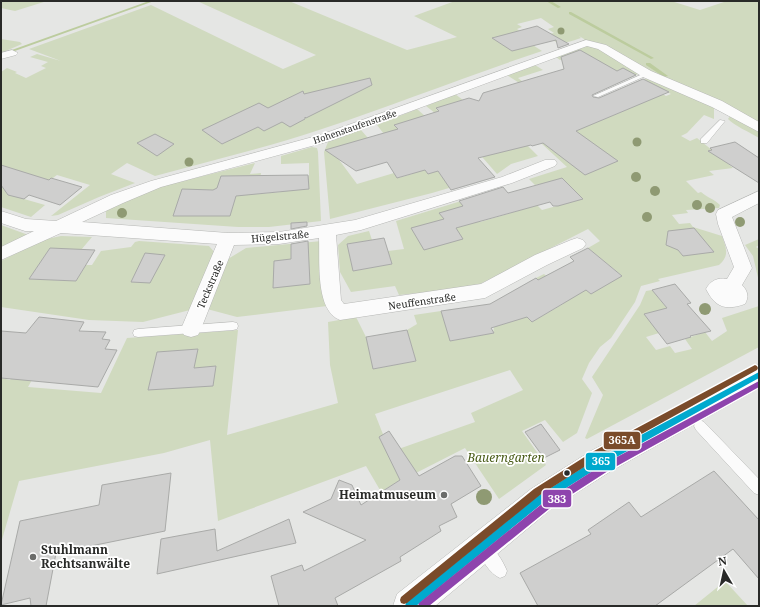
<svg xmlns="http://www.w3.org/2000/svg" width="760" height="607" font-family="'Noto Serif',serif">
<rect width="100%" height="100%" fill="#e5e6e4"/>
<path fill="#d0dabf" fill-rule="evenodd" d="M1 1H47L15 11 1 8Z
M197 1H289L407 50 457 37 414 16 455 1H671L700 10 727 1H759V128L602 47 586 43 584 39 579 36 581 38C563 44 560 46 544 35L554 33 548 29 554 27 541 18 517 24 522 27 517 29 520 31 514 33 542 51C467 76 394 105 319 130 265 148 210 161 155 176L127 163 111 174 135 183 99 197 58 215 51 216 90 185 57 175 24 199 45 205 31 217 1 207V189L3 187 1 186V72L7 68 17 72 15 73 26 78 46 68 41 66 48 62 30 57 37 54 61 61 29 49 151 5 283 69 316 55Z
M1 39 20 42 22 44 1 53Z
M586 46H594L641 73 571 100 602 120 626 110 659 92 666 96 671 94 651 83 648 84 640 81 649 78 714 106V119L704 115 687 133 681 136 690 141 697 138 712 150 709 151 718 157 722 156 725 161 733 168 709 171 714 175 686 181 698 193 701 192C708 198 714 199 720 205L719 208 686 210 688 213 672 215 679 224 690 223 693 227 722 236C726 247 730 256 719 265L658 279 660 281 641 286 635 302 611 338 600 347 589 363 582 379 592 393 577 433 563 442 545 420 522 431 546 465 499 499 465 448 412 475 401 463 394 467 400 480 384 490 389 501 387 502 366 466 218 521 210 440 164 453 19 481 1 543V378L10 380 38 340 51 346 28 387 101 393 127 338 238 330 227 435 338 403 330 365 328 322 356 317 366 337 374 369 416 361 407 330 417 324 414 315 441 311 451 341 493 333 494 327 514 321 505 305V295L532 322 563 304 536 278 544 274 552 281 567 273 591 294 621 275 588 248 600 241 588 229 480 284 418 294V293L399 295 395 286 351 292 340 272 338 245 348 236 369 231 372 240 347 244 354 271 392 264 388 251 404 249 396 221 497 190 469 206 480 222 521 210 535 203 542 210 582 199 564 180 535 185 529 179 567 167 529 132 528 146 538 156 511 164 497 174 476 150 422 165 428 174 438 171 442 177 461 173 476 180 432 193 330 219 324 152 328 142 361 130 368 138 334 153 357 184 394 173 398 178 412 174 407 164 377 125 417 109 425 116 444 120 426 106 455 94 463 100 436 109 448 119 524 86 507 75 535 65 543 70 518 78 531 88 562 71 584 52 560 60 556 57ZM510 370 523 390 471 413 475 422 390 452 375 414Z
M730 116 759 132V138C751 133 733 125 728 119Z
M312 147 317 148 318 152 321 221 269 227H238L106 218V211L109 207 159 187 255 163 250 174 261 173 258 194 281 192V185L309 176V163L281 164V156Z
M1 225 31 236 1 250Z
M61 236 92 237 81 250 50 248 29 279 76 281 86 265H92L101 251 131 247 135 242 139 241 209 246 216 254 190 310 143 322 89 320 1 307V261L42 240Z
M759 239V245L756 247 759 249V282L753 256 745 245Z
M322 241 327 306 237 317 207 309 228 259 246 248Z
M652 290 667 308 659 333 646 337 656 350 670 346 675 353 692 349 685 339 705 332 712 341 727 331 722 318 759 306V347L587 439 585 438 603 395 592 377 640 305 646 291Z
M725 581 748 606H694Z"/>
<g fill="none" stroke-linecap="round" stroke-linejoin="round">
<path fill="#bccc9e" fill-rule="evenodd" d="M149 1H154L12 52 9 51Z
M546 1H551L561 7 558 8Z
M569 12H571L654 58 651 59 569 14Z
M646 63H650L668 76 664 77 646 65Z"/>
</g>
<path fill="#cfcfce" stroke="#a9aaa8" d="M537 26 569 44 558 48 556 40 512 51 492 38Z
M580 50 617 71 623 68 636 75 592 95 593 97 599 98 643 79 669 92 576 131 618 161 585 175 543 143 532 146 531 145 478 158 495 177 451 190 438 171 428 174 425 170 397 178 387 162 356 171 325 150 398 129 394 125 439 111 436 108 469 98 479 101 483 93 564 69 561 57Z
M370 78 372 85 306 118 305 117V119L290 127 282 122 264 131 258 127 222 144 202 130 259 103 268 108 303 91 304 94Z
M155 134 174 144 157 156 137 143Z
M735 142 759 158V183L708 151 712 150 710 148Z
M1 165 49 180 51 178 82 187 60 205 29 195 24 199 8 195 1 185Z
M308 175 309 189 236 196 230 216H173L182 189 213 190 217 188 221 176Z
M562 178 583 199 558 206H553L550 202 456 228 463 239 424 250 411 228 444 219 439 213 463 206 459 201 503 187 508 193Z
M307 222V226L291 229V223Z
M694 228 714 252 683 256 678 250 666 245 668 231Z
M384 238 392 264 353 271 347 244Z
M308 241 310 284 273 288 274 261 291 259V244Z
M50 248 95 250 76 281 29 279Z
M588 248 622 276 591 294 586 290 532 322 527 317 491 328 494 333 450 341 441 311 490 304 536 278 538 280 574 261 570 257Z
M145 253 165 255 150 283 131 282Z
M675 284 691 303 687 304 711 331 690 336 691 337 667 344 644 314 667 308 652 290Z
M39 317 84 322 79 331 106 332 102 339 110 340 105 349 117 350 98 387 1 378V331L26 333Z
M407 330 416 361 373 369 366 337Z
M198 349 194 368 216 366 213 386 148 390 157 352Z
M541 424 560 450 544 458 525 432Z
M389 431 419 476 455 456H462L481 486 451 504 457 517 439 526 441 531 400 557 401 561 335 598 338 606H279L271 576 302 565 304 571 366 540 303 512 331 499 339 480 352 485 361 505 400 480 379 437Z
M714 471 759 520V579L733 549 655 606H538L520 573 591 534 588 530 629 502 641 517Z
M171 473 165 531 56 553 46 606H31L30 598 1 605 20 521 99 505 102 485Z
M289 519 296 543 157 574 161 539 215 529 217 551Z"/>
<g fill="none" stroke-linecap="round" stroke-linejoin="round">
<defs>
<path id="lane" d="M645 73 650 74 598 97 593 96Z
M720 120 725 121 707 143H701V139Z
M233 322 237 323 238 326 237 329 233 330 138 337 134 336 133 333 134 330 138 329Z
M700 420 704 422 759 479V495L754 493 696 430 694 426 696 422Z
M484 542C494 546 503 561 507 571L505 576 500 578C490 574 481 559 477 549L479 544Z"/>
<path id="street" d="M586 40 606 45 651 71 722 101 759 122V132L712 107 643 77 598 49 587 46 330 141 161 187 123 203 82 222 228 233 279 232 355 220 502 177 545 160H555L557 163 555 166 512 183 361 230 336 235 341 300 344 304 481 284 535 255 571 240 577 238 583 240 586 244 583 248 547 265 485 298 340 320C315 311 320 260 319 238L279 244 234 245 201 329 198 335 191 337 184 335 181 329 217 244 61 233 1 260V247L34 231H25L1 223V211L26 219 56 221 111 195 151 181 320 135Z
M12 50 18 53 16 55 1 59V53Z
M759 191V203L732 217 752 268 742 285C748 291 749 297 745 304 725 311 715 307 706 289 710 281 718 277 727 279L734 267 718 224 716 214 718 210Z"/>
<path id="secondary" d="M759 364V388L611 471 551 509 435 606H393L397 594 531 489 591 451Z"/>
</defs>
<use href="#lane" stroke="#b7b8b6" stroke-width="1"/>
<use href="#street" stroke="#b7b8b6" stroke-width="1"/>
<use href="#secondary" stroke="#b7b8b6" stroke-width="1"/>
<use href="#lane" fill="#fbfbfb" fill-rule="evenodd"/>
<use href="#street" fill="#fbfbfb" fill-rule="evenodd"/>
<use href="#secondary" fill="#fbfbfb" fill-rule="evenodd"/>
<defs>
<path id="bus-1" d="M759 372V378L604 464 544 502 416 606H405L406 603 538 496 598 458Z"/>
<path id="bus-2" d="M759 381V387L608 471 549 509 429 606H418L419 603 543 503 602 465Z"/>
<path id="bus-3" d="M755 365 757 366 758 368 757 370 600 457 540 495 407 603 404 604 401 603 400 600 401 597 534 489 594 451Z"/>
</defs>
<use href="#bus-1" stroke="#fff" stroke-width="3"/>
<use href="#bus-2" stroke="#fff" stroke-width="3"/>
<use href="#bus-3" stroke="#fff" stroke-width="3"/>
<use href="#bus-1" fill="#00a9ce" fill-rule="evenodd"/>
<use href="#bus-2" fill="#8e44ad" fill-rule="evenodd"/>
<use href="#bus-3" fill="#7a4b2a" fill-rule="evenodd"/>
</g>
<g fill="#8f9a73">
<circle cx="561" cy="31" r="3.5"/>
<circle cx="637" cy="142" r="4.5"/>
<circle cx="189" cy="162" r="4.5"/>
<circle cx="636" cy="177" r="5"/>
<circle cx="655" cy="191" r="5"/>
<circle cx="697" cy="205" r="5"/>
<circle cx="710" cy="208" r="5"/>
<circle cx="122" cy="213" r="5"/>
<circle cx="647" cy="217" r="5"/>
<circle cx="740" cy="222" r="5"/>
<circle cx="705" cy="309" r="6"/>
<circle cx="484" cy="497" r="8"/>
</g>
<circle fill="#292a28" stroke="#fff" stroke-width="1.5" cx="567" cy="473" r="3.5"/>
<g fill="#6b6c6a" stroke="#fff" stroke-width="1.5">
<circle cx="444" cy="495" r="4"/>
<circle cx="33" cy="557" r="4"/>
</g>
<g text-anchor="middle" stroke-width="3.5" stroke-linejoin="round" paint-order="stroke">
<g font-size="9" fill="#292a28" stroke="#fff">
<text transform="translate(355 127) rotate(-19)" y="3">Hohenstaufenstraße</text>
</g>
<g font-size="10" fill="#292a28" stroke="#fff">
<text transform="translate(280 236) rotate(-5)" y="4">Hügelstraße</text>
<text transform="translate(210 284) rotate(-67)" y="4">Teckstraße</text>
<text transform="translate(422 301) rotate(-8)" y="4">Neuffenstraße</text>
</g>
<g font-size="12" font-style="italic" fill="#485b16" stroke="#fff">
<text x="506" y="462">Bauerngarten</text>
</g>
<g font-size="12" font-weight="bold" fill="#292a28" stroke="#fff" text-anchor="end">
<text x="436" y="499">Heimatmuseum</text>
<text x="41" y="554" text-anchor="start">Stuhlmann<tspan x="41" dy="14">Rechtsanwälte</tspan></text>
</g>
</g>
<g stroke="#fff" stroke-width="1.5">
<rect x="603" y="431" width="38" height="19" rx="4" fill="#7a4b2a"/>
<rect x="585" y="452" width="31" height="19" rx="4" fill="#00a9ce"/>
<rect x="542" y="489" width="30" height="19" rx="4" fill="#8e44ad"/>
</g>
<g font-size="11" text-anchor="middle" font-weight="bold" fill="#fff">
<text x="622" y="444">365A</text>
<text x="601" y="465">365</text>
<text x="557" y="503">383</text>
</g>
<rect width="760" height="607" fill="none" stroke="#292a28" stroke-width="4"/>
<g transform="translate(724 571) rotate(351)" stroke="#ffffff" stroke-width="3" paint-order="stroke">
<path d="M0-3L7 15L0 10L-7 15Z" fill="#292a28"/>
<text y="-6" font-size="11" font-weight="bold" text-anchor="middle" fill="#292a28">N</text>
</g>
</svg>
